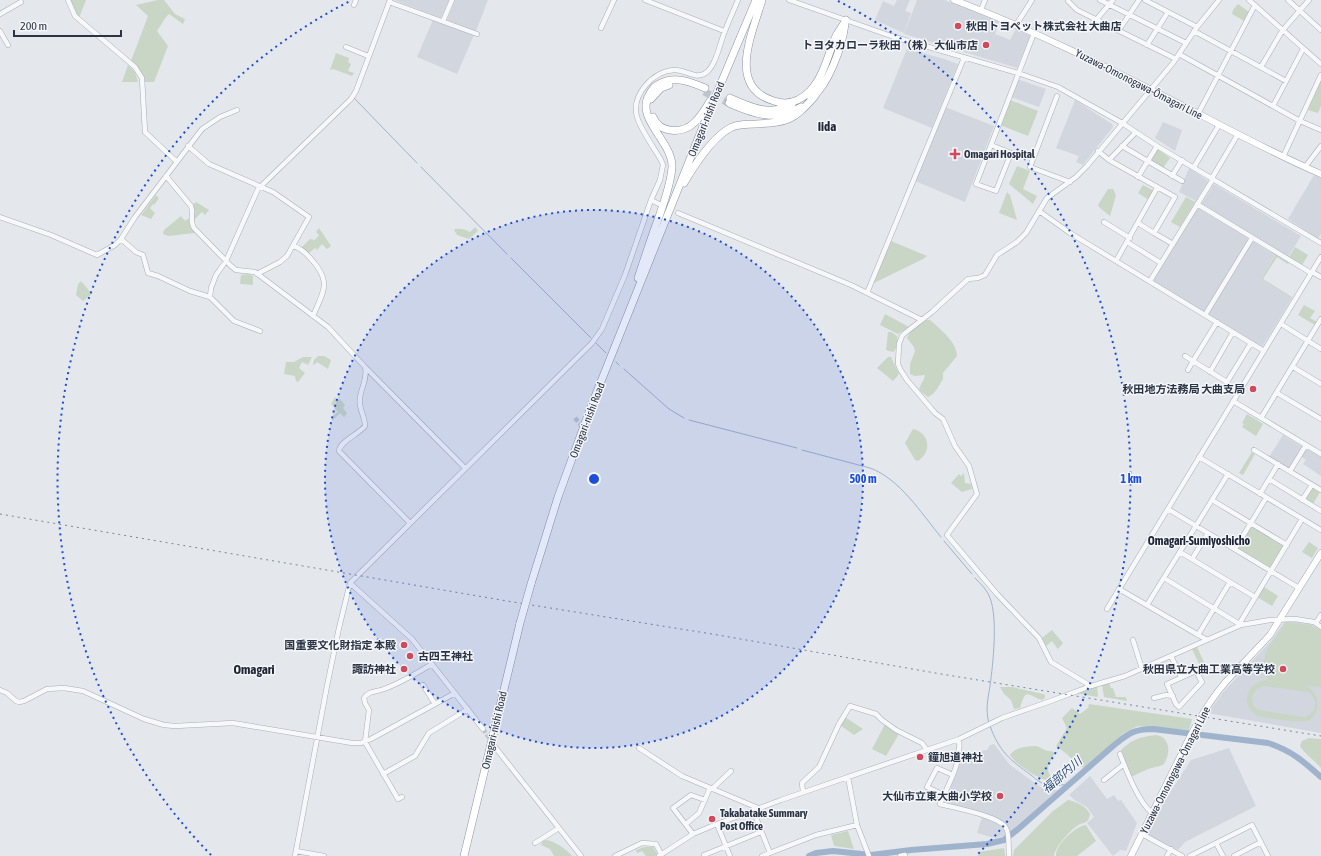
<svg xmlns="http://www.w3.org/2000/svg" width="1321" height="856" font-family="'Asap Condensed','Noto Sans JP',sans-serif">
<rect width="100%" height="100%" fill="#e4e7ec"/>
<path fill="#d2d6de" d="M394 0H449L441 18Z
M455 0H488L476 31 447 20Z
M897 0H910L905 11 911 13 904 33 875 20 883 1 894 6Z
M917 0H944L978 13 999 22 995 34 1010 40 1016 29 1030 36 1017 68 904 34Z
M433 20 474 35 457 74 417 57Z
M907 49 941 58 958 64 932 128 883 108Z
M1017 79 1046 89 1039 107 1011 97Z
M1075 100 1112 124 1113 127 1083 165 1076 162 1079 156 1056 148Z
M945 107 994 126 965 202 915 181Z
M1163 122 1182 130 1175 151 1155 138Z
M1189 168 1208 181 1196 201 1179 192Z
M1314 175 1321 178V234L1318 238 1288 219Z
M1214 184 1301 236 1288 257 1201 205Z
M1198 208 1248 238V241L1205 313 1152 280 1195 209Z
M1254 242 1275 255 1261 279 1292 298 1262 347 1208 315 1251 243Z
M1283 435 1303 447 1290 469 1269 457Z
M1306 448 1321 457V476L1303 464 1306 460 1300 456Z
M1285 621 1310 624 1321 629V733L1208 713 1224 691 1270 642Z
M994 744 1010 765 1032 781 1045 790H1059L1008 835 995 838 977 833 983 814 946 803 961 755 987 750 990 745Z
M1229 748 1256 806 1185 842 1178 850 1147 834 1166 799 1191 760Z
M1090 776 1107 799 1114 795 1118 801 1121 800 1137 823 1126 851 1122 850H1120L1113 856 1087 823 1094 817 1087 807 1076 801 1069 795Z"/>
<path fill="#c9d6c5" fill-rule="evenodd" d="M70 0H86L79 18 75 13Z
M158 0H164L175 14 185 19 183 24 169 14 166 17 157 31 168 46 154 82H143L135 64 131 61 148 16 136 5Z
M1238 4 1249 12 1244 21 1232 14 1233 10Z
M336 53 349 58 348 62 351 64 348 71 354 73 352 76 333 69 330 70Z
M128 65 135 72 138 82H122Z
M1321 81V106L1318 113 1308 110Z
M1010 100 1038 111 1028 136 1000 125Z
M1157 149 1170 158 1163 168 1150 160Z
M1017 166 1030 171 1023 189 1037 196 1033 204 1009 184Z
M1143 185 1154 191 1149 200 1138 193Z
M1108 189H1113L1116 195 1110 216 1100 208 1098 205Z
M1007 192 1010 195 1017 220 999 213Z
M156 195 159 198 154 205 153 204 150 208 155 213 151 219 141 215Z
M1186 197 1195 202 1180 227 1171 222Z
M196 202 209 210 205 215 202 212 194 220 193 218 195 212 192 205Z
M181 216 185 221 189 218 190 226 195 233 168 236 163 234 164 230Z
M475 227 478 231 469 239 457 235 454 230 455 229C461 228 465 229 470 232Z
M319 228 331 246 327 249 322 244 317 250 315 248 309 253 301 248 310 239 315 240 319 235 316 232Z
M891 241 927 256 923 259 872 284Z
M1295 247 1308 255 1302 265 1289 257Z
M1276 254 1289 262 1288 264 1277 257 1263 279 1292 297V298L1261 279Z
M248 274 253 276V285L240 284 241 275Z
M81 281 92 294 83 301 76 295 78 284Z
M1304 305 1315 311 1310 318 1317 322 1315 325 1298 315Z
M885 314 909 327 898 334 880 325Z
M926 320H930C940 329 957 342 957 356L943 373V379L937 389 933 394 928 397 920 391 919 388 924 379 925 375 915 376 910 374V364L915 351 914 347 907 338C909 331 919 324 926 320Z
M888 332H891L897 336C898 342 898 348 893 352L886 350Z
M318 356H324L331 360 328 369 317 362 314 365 313 364 314 360Z
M303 357H312L308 365 302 362 299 368 305 373 298 382 296 381 295 376 284 374 286 362H294Z
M888 357H891L899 374 893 381 877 368Z
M335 397 339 400 340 399 345 405 343 408 347 413 344 417 340 413 333 420H332V417L338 412 331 404Z
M1247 414 1263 424 1256 436 1242 427 1244 424 1242 423Z
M913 429C930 433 932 452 918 461L915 460 905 443Z
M1252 452 1255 454 1243 475 1239 473Z
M964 473 965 483 971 484 972 489 962 492 951 483 959 474 961 476Z
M1312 487 1320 492 1313 504 1305 498Z
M1251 525 1285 545 1271 568 1237 548Z
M1309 542 1318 548 1312 558 1302 552Z
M1264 587 1278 596 1272 606 1257 597Z
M1286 622 1310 625 1321 631V687L1306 686C1321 693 1321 714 1308 721 1301 723 1263 718 1256 715 1253 713 1250 709 1248 706 1244 695 1251 684 1261 681 1265 680 1270 681 1274 681L1268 680C1255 658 1274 640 1286 622ZM1264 686 1308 692C1319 699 1317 714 1304 717L1258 710 1253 705 1252 697 1256 689Z
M1052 630 1063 643 1058 649 1052 641 1046 646 1042 638Z
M1197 647 1205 664 1200 666 1192 649Z
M1109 683 1111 688H1113L1116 697H1126L1127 701 1104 697 1102 685Z
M1097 686 1098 697 1075 693Z
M1000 687H1012L1043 694 1045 695V698L1042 700C1026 694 1026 688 1020 708L1014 709 1011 700 1004 694Z
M1089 704 1192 719 1189 730 1138 726 1124 733 1084 768 1074 762 1068 755 1056 746 1067 728 1062 718 1072 708 1080 714 1088 708Z
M845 717 863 729 854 735 840 725Z
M885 724 899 734 886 756 872 749Z
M1156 735C1171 737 1171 755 1163 765L1148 769 1131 777 1121 750C1133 739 1139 737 1156 735Z
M1309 738 1321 739V768C1315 761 1304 753 1300 746L1302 741Z
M1033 746C1039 746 1040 748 1045 750 1049 752 1051 750 1055 753 1053 758 1049 762 1048 768 1047 774 1053 777 1053 782 1041 781 1016 765 1010 755 1015 747 1025 747 1033 746Z
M1068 800C1077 802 1086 806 1090 814 1090 814 1089 819 1088 820 1086 823 1083 823 1080 824 1072 828 1054 848 1054 856H1013L1014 850 1053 811Z
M1086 825 1096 841 1077 856H1056C1055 845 1076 826 1086 825Z
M848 831 854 849 834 846 831 835Z
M546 840C555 841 566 849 572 856H554L550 849 541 845 543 841Z
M644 847H653L658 855 656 856H646L642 851 637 853 636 850Z
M1004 848 1005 856H978L979 852Z"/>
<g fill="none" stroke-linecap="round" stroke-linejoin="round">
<path stroke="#9fb4cc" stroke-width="1" d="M354 98 417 163
M421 167 507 254
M511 258 591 338
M596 343 606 353
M616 362 619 365
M624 369 669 409 684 418
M689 420 797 448
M802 450 870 468C900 479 921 513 941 537
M944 541 972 574
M975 578C981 584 987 590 990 598 998 618 993 664 990 686 988 698 985 710 989 723
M990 726C999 751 1010 760 1031 775 1036 779 1041 784 1048 785 1055 786 1062 785 1070 784"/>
<path stroke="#9fb4cc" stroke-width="6" d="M809 856 816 853 833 851 871 855 911 850 987 844 1004 840 1017 830 1113 746C1128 734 1133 729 1153 729L1268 743C1292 751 1303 761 1321 777"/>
<path stroke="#bfc3cb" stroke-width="4.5" stroke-dasharray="4.5 2" stroke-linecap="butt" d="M575 418 587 432
M483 729 492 742"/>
<path stroke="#bfc3cb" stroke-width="7" stroke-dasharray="7 3.5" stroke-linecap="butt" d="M704 92 729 103"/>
<defs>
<path id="minor" d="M68 0 75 16 135 67 142 78 145 132 177 162
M645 0 724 31
M789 0 891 36 1018 73 1058 87 1122 123 1157 146 1321 243
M1068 0V1L1077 10 1176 59
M1100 0 1186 43
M1145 0 1197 27
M1249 0 1321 64
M1288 0 1321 30
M389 2 477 34
M354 5 356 0
M981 10 985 0
M0 14 21 2
M1096 20 1113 0
M443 21 452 0
M1016 25 1032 0
M601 28 614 0
M1119 30 1139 0
M0 31 8 45
M1194 31 1286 81
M1147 45 1168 12
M346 47 368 56
M1179 54 1300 121 1321 130
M1261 67 1282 31 1309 0
M1057 96 1030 167 1070 182
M1273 106 1303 49
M1198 114 1255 5
M991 145 976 184 996 191 1011 153 991 145 1034 33
M188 146 209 164 273 192 309 217 287 256 280 262 257 274
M1122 146 1182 181
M1098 151 1109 160 1175 197 1154 233 1173 244
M1283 157 1321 75
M1109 160 1136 132
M1194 167 1219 125
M1305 167 1321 146
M166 176 191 206C194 214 189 220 194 228L231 266 236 270 255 272 328 327 365 367 465 468
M1172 176 1182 160
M1138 177 1157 146
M1212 178 1238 134
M651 200 659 204
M1197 204 1311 273
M1039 211 1070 233 1264 351
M678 213 851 285 922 320
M0 217 51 235 97 255 115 245 121 239 135 217 202 129 220 117 237 110
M1104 222 1130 238
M1138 223 1154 233
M121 239 136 252 143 255 148 273 158 276 190 291 210 297 234 321 260 331
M1127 242 1161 263
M293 246C301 248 306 253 311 259 332 282 324 290 313 316
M1116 261 1157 188
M1312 272 1321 277
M1150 281 1213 179
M867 293 964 58
M210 297 211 288 216 275 226 261 258 189 351 99 356 91 390 0
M1205 315 1252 238
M1217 322 1193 361 1227 382 1251 343
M1281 324 1321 349
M1185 356 1193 361 1188 370
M365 367C368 378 361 388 360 398 358 408 365 416 365 426 359 434 339 442 339 451L410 523
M1293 367 1321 384
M1210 372 1233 332
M1277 393 1321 419
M1233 401 1321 454
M1261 418 1321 319
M1254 450 1321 490
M1199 457 1321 530
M1290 471 1306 445
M1269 479 1321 511
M1260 494 1278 464
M1212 500 1287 545
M1302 500 1312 485
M1168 509 1299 588
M1235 549 1266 498
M1180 552 1255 597
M1192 559 1208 533
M1164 578 1241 625
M350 583 412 639 483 729
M1119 589 1207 640
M1147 605 1228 474
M1107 609 1321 257
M1316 623 1321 615
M1241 625V621L1302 519
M1198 635 1230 582
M1133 640 1142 669
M1171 656 1181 677
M1196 671 1202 682 1179 707 1176 704 1167 684Z
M423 685 435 704
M1091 686 1051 662 1039 638 997 594 947 535 977 494 969 466 955 446 943 419 935 413 907 380 900 369 898 364 899 344 902 336 905 333 932 312 968 279 978 278 985 275 997 255 1017 242 1026 233 1047 198 1076 177 1087 166 1173 63 1197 27 1219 0
M0 690 7 693 16 701 19 702 24 701 47 689 64 688 83 691 144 719 164 725 175 726 233 723 352 743H361L371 739 455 693
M1154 698 1166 695 1173 696
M959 739C962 762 949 783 940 804 955 808 1000 816 1006 828 1010 835 1008 848 1009 856
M495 747 581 856
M639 748 682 776 758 808
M1120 754C1127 772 1138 801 1152 813
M383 774 415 756 429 733 468 709
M848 777 857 825 869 856
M1104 780 1124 764
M712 789 731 771
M803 792 802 783 819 767 839 724 850 706 876 714 882 720 896 730 922 743 927 750
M944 795 927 787 937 768 953 775
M402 797 398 799 365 742 369 710 365 703 364 698C368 691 376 692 384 689 401 683 417 673 432 664
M753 810 770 853
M686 824 699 813 710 788
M717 824 730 856
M693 834 673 808 691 795 705 800
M1142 834 1182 856
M535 843 559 828
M1216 843 1223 856
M296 851 324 856
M295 856 327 686 339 628 350 583 592 343 602 329 625 275 651 200 660 180 663 165 661 160C654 148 641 130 637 117 631 95 653 71 674 70 684 69 694 79 704 74 716 68 720 42 725 31 729 20 734 10 738 0
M615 856 642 843 656 844 661 854
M659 856 693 834 712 826 781 800 959 739 1002 718 1048 702 1091 686 1125 676 1241 625 1270 620 1295 619 1314 622 1321 627
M704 856V855L761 832
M762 856 816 835 857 825
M900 856 905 855
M1167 856 1171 849
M1190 856 1252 825 1268 856
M1234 856 1261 842"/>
<path id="major" d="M954 0C1039 32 1118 73 1199 114 1239 135 1279 156 1321 174
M1234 673 1270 635 1321 553
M1131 856 1180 757"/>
<path id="highway" d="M762 0C753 32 726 87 774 101 788 106 800 101 810 91 824 76 828 54 836 36 839 31 843 25 846 20
M730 98C750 107 771 117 792 104
M651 99 661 88 669 85
M811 99C829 84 842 47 845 24
M729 103C753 114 777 122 801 107
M653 117C660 134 683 134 695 122 701 116 706 108 710 101
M684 183C694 166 713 136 732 127 740 124 748 124 756 124 789 122 793 121 815 96
M638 278C645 257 652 235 660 214 665 199 671 183 672 167 673 142 635 119 649 95 651 91 654 86 659 84 674 75 691 82 705 88
M531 584 558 497 592 404 708 114 756 0
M464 856 520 623"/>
</defs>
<use href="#minor" stroke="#a9aeb7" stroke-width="5.5"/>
<use href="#major" stroke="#a3abb8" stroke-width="7"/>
<use href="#highway" stroke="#8b94a3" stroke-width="8"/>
<use href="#minor" stroke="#f7f8fa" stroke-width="4.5"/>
<use href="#major" stroke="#fff" stroke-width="6"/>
<use href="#highway" stroke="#fff" stroke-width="7"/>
<path stroke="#7d8696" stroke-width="1" stroke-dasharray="2 4" stroke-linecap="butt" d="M0 514 513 602 712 634 941 674 1321 736"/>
<defs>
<path id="major-bridge" d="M1180 757C1195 726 1210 697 1234 673"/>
<path id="highway-bridge" d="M520 623 531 584"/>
</defs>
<use href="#major-bridge" stroke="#a3abb8" stroke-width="7" stroke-linecap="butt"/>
<use href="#highway-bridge" stroke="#8b94a3" stroke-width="8" stroke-linecap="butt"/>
<use href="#major-bridge" stroke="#fff" stroke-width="6"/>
<use href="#highway-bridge" stroke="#fff" stroke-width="7"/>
</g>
<circle cx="594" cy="479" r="269" fill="#1d4ed8" fill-opacity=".12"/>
<g fill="none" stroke="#1d4ed8" stroke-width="2" stroke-dasharray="2 4">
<circle cx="594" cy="479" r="269"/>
<path d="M211 855A537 537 0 0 1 350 1M838 1A537 537 0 0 1 977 855"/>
</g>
<g fill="#d1495b" stroke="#f4f6f9" stroke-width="1.5">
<circle cx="958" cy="26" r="4"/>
<circle cx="986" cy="45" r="4"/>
<path d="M953 148h4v4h4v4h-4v4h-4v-4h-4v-4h4z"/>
<circle cx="1253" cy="389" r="4"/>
<circle cx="404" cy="645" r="4"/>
<circle cx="410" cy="656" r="4"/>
<circle cx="404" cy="669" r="4"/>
<circle cx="1283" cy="669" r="4"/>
<circle cx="920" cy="757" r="4"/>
<circle cx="1000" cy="796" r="4"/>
<circle cx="712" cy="819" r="4"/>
</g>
<g text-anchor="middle" stroke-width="3" stroke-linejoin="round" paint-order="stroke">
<g font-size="11" font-weight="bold" fill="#2b3445" stroke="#f4f6f9" text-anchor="end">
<text x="966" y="30" text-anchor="start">秋田トヨペット株式会社 大曲店</text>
<text x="978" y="49">トヨタカローラ秋田（株）大仙市店</text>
<text x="964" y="158" text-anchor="start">Omagari Hospital</text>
<text x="1245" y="393">秋田地方法務局 大曲支局</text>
<text x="396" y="649">国重要文化財指定 本殿</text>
<text x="418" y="660" text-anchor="start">古四王神社</text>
<text x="396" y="673">諏訪神社</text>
<text x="1275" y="673">秋田県立大曲工業高等学校</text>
<text x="928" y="761" text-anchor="start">鐘旭道神社</text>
<text x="992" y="800">大仙市立東大曲小学校</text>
<text x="720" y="817" text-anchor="start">Takabatake Summary<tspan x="720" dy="13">Post Office</tspan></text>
</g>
<g font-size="11" fill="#2b3445" stroke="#f4f6f9">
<text transform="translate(1139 84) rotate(27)" y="4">Yuzawa-Omonogawa-Ōmagari Line</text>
<text transform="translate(706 119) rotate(-68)" y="4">Omagari-nishi Road</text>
<text transform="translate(587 420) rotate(-69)" y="4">Omagari-nishi Road</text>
<text transform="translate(494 730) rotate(-77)" y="4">Omagari-nishi Road</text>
<text transform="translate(1175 770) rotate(-63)" y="4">Yuzawa-Omonogawa-Ōmagari Line</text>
</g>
<g font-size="12" font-weight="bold" fill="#1d2536" stroke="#f4f6f9">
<text x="1199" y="545">Omagari-Sumiyoshicho</text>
</g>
<g font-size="12" font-style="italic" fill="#34527a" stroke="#f4f6f9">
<text transform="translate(1062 775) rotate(-41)" y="4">福部内川</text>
</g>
<g font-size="13" font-weight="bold" fill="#1d2536" stroke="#f4f6f9">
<text x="827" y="131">Iida</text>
<text x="254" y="674">Omagari</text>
</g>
</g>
<circle cx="594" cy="479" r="6" fill="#1d4ed8" stroke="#f4f6f9" stroke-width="2"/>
<g font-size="12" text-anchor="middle" font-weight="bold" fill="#1d4ed8" stroke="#f4f6f9" stroke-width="3" stroke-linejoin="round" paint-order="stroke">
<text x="863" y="483">500 m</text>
<text x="1131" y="483">1 km</text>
</g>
<path d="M14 30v6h107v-6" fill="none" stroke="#2b3445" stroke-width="2"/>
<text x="20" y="30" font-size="12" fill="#2b3445" stroke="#f4f6f9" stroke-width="3" paint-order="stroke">200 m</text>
</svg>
